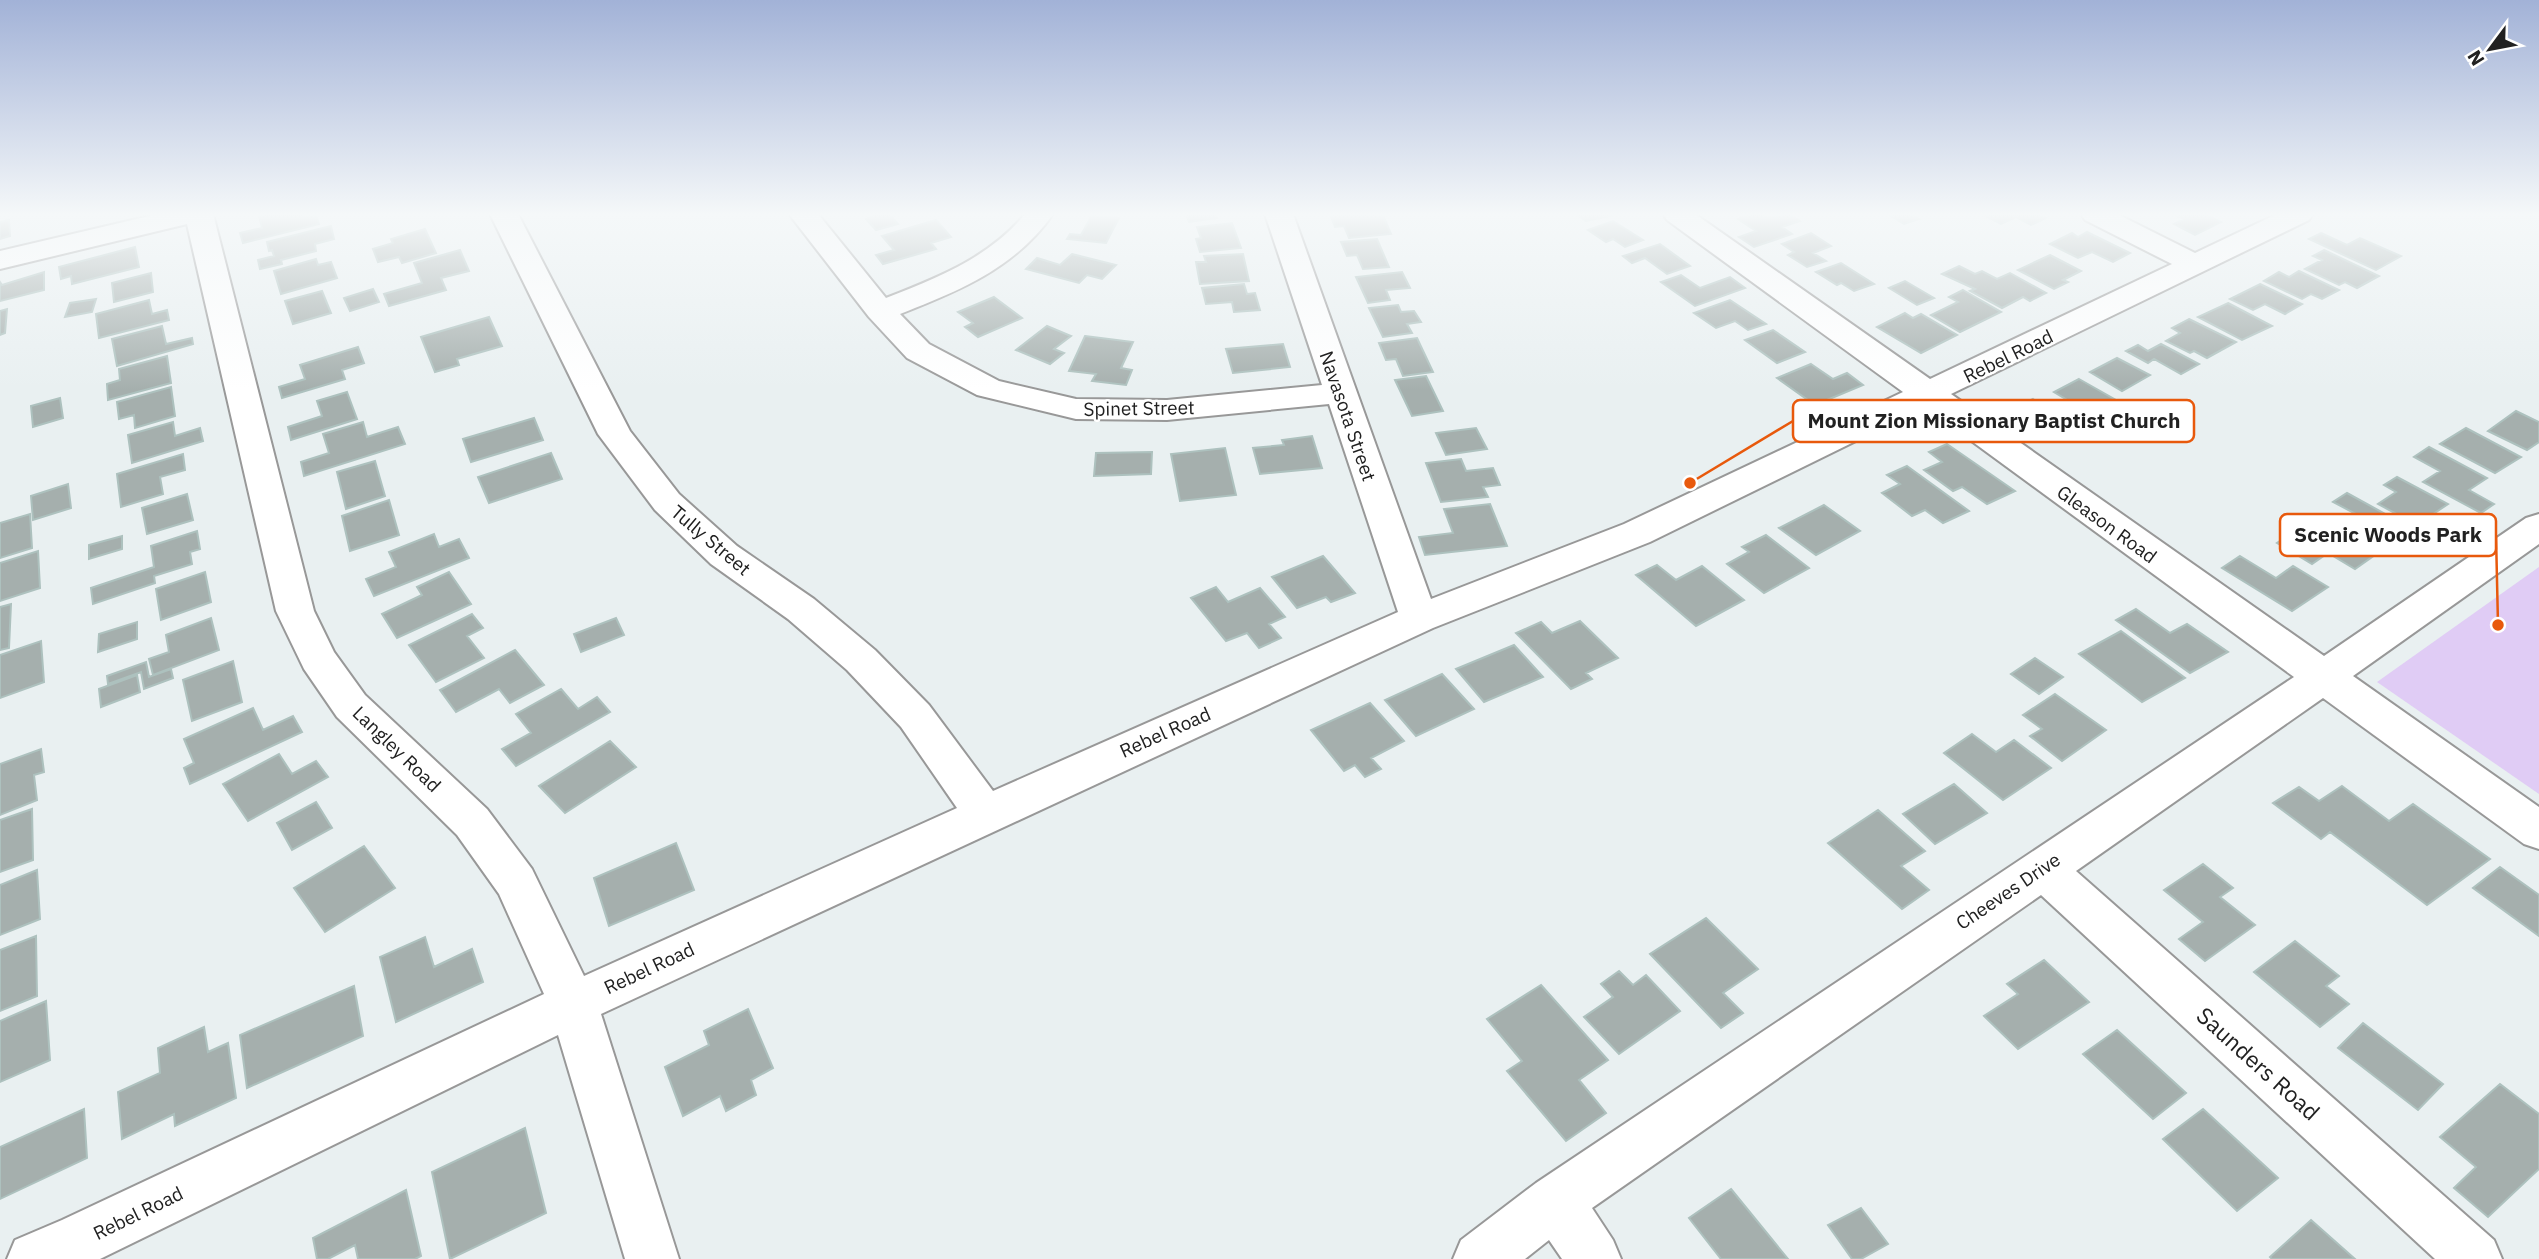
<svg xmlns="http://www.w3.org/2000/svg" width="2539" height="1259" font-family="'IBM Plex Sans',sans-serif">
<rect width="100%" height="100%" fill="#e9f0f1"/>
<path fill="#e0ccf5" d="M2539 567V794L2377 682Z"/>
<path fill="#a5afad" stroke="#adc1be" stroke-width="2" d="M268 214H303L304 217 316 214 319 224 243 243 240 233 262 228 259 216Z
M871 214H897L891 216 898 224 876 230 866 219 873 216Z
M1186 214H1215L1217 218 1189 222Z
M1330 214 1383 215 1391 234 1349 238 1344 226 1335 227Z
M1576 214H1619L1586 221Z
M1753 214H1762L1767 217 1789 214 1800 221 1782 227 1792 234 1754 247 1739 237 1756 231 1738 219Z
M1888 214H1910L1919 219 1904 224Z
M1982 214H2039L2046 218 2031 225 2016 217 2001 224Z
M2173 214H2204L2221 222 2195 235 2174 224 2184 219Z
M1092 215 1119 218 1106 243 1067 239 1070 234 1081 235Z
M9 220 10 236 0 239V222Z
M936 220 951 237 931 243 936 249 883 264 876 255 894 250 882 236Z
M1613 221 1643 240 1625 247 1613 239 1606 242 1588 230Z
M1232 223 1241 248 1200 252 1196 239 1201 238 1197 227Z
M331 226 334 239 315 244 316 251 281 260 282 264 260 269 258 260 274 256 272 250 269 251 267 242Z
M425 229 436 253 402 263 399 257 378 262 373 249 393 243 391 239Z
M2087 232 2130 253 2113 262 2092 252 2078 258 2050 244 2072 233 2078 237Z
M1811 233 1831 246 1813 253 1826 261 1807 267 1788 255 1794 252 1782 244Z
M2321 233 2347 245 2360 238 2401 256 2376 270 2309 239Z
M1377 239 1389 267 1363 269 1357 255 1347 256 1341 242Z
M1660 244 1690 266 1667 274 1645 258 1632 263 1623 256Z
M135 247 139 267 72 284 71 276 61 279 59 267Z
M460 250 469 271 441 278 446 290 389 306 384 294 422 283 414 263Z
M2324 250 2379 276 2357 288 2345 282 2339 285 2305 269 2322 260 2313 256Z
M1072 254 1116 265 1102 279 1087 275 1079 283 1026 269 1037 258 1060 265Z
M1243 254 1249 281 1200 284 1196 262H1206L1204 256Z
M2050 255 2081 271 2063 280 2068 282 2054 289 2018 270Z
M316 259 318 265 331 262 337 278 281 294 274 271Z
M1841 263 1874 284 1854 291 1841 283 1837 285 1816 272Z
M1959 266 1975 274 1982 271 1997 279 2010 273 2046 293 2030 301 2023 297 2002 308 1970 291 1975 289 1942 274Z
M2299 271 2339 290 2322 299 2311 294 2302 299 2264 281 2279 272 2289 277Z
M44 272V290L0 301V282L2 285Z
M1402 272 1410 288 1386 290 1390 300 1368 303 1356 277Z
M151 273 153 292 114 302 112 283Z
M1681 275 1700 288 1730 277 1745 288 1695 306 1661 282Z
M1905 281 1934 298 1917 305 1889 288Z
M1244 284 1247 294 1255 293 1260 310 1234 312 1232 302 1206 304 1202 288Z
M2260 284 2302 304 2285 314 2265 304 2253 310 2230 299Z
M373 289 379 302 350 311 344 298Z
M1963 290 2001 312 1960 332 1931 315 1958 302 1949 297Z
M322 291 331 313 293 324 285 301Z
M994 297 1022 318 978 337 965 327 973 323 958 312Z
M96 299 92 312 65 317 70 303Z
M149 300 152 314 167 310 169 320 99 338 96 314Z
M1730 300 1766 324 1748 330 1735 321 1716 328 1694 313Z
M2228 303 2272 326 2242 340 2198 317Z
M1398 305 1401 312 1414 311 1421 322 1407 324 1412 333 1383 337 1369 308Z
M7 309 5 333 0 335V311Z
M1905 313 1913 318 1921 314 1957 335 1921 353 1877 327Z
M489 317 502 346 457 359 459 365 435 372 421 337Z
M2189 319 2236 342 2207 358 2194 351 2190 353 2166 341 2180 333 2172 328Z
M162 326 166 344 192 338 193 344 117 366 112 339Z
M1047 326 1071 336 1054 349 1064 353 1050 364 1016 350Z
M1773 330 1805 352 1777 363 1745 340Z
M1085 336 1133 342 1121 368 1132 370 1126 385 1092 381 1096 374 1069 371Z
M1417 338 1433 372 1403 376 1396 359 1386 360 1379 343Z
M1283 344 1290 367 1233 373 1226 349Z
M2161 344 2199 364 2181 374 2154 359 2148 363 2126 351 2138 345 2148 351Z
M358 347 364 363 342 370 345 379 282 398 279 387 305 379 300 365Z
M167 356 171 383 108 400 107 384 120 380 119 369Z
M2117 358 2150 375 2122 391 2090 372Z
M1811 364 1833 379 1847 373 1863 385 1815 405 1777 378Z
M1426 376 1443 411 1412 416 1395 380Z
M2079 379 2123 404 2104 414 2090 406 2084 410 2054 392Z
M171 387 175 416 135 428 134 415 119 419 117 402Z
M347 392 357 419 291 440 288 427 322 416 317 401Z
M60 398 63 418 33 427 31 406Z
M2033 399 2068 421 2037 436 2002 414Z
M2516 411 2539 422V442L2527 450 2488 431Z
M534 418 543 440 471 462 463 439Z
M173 422 175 436 200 428 203 441 132 463 128 435Z
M363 422 367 437 398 427 405 444 304 476 301 462 329 453 323 434Z
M1476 428 1487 449 1446 455 1436 433Z
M2466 428 2521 457 2495 473 2440 444Z
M1312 436 1322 468 1260 474 1253 448 1284 445 1282 440Z
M1947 444 2015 491 1987 504 1962 487 1953 491 1924 470 1942 462 1929 452Z
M2429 447 2487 478 2469 490 2494 504 2481 513 2423 482 2440 471 2414 457Z
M1225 448 1236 495 1180 501 1171 454Z
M1152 452 1151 474 1094 476 1096 453Z
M551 453 562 479 489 503 478 477Z
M183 454 185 470 160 477 163 494 121 507 117 474Z
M1461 459 1466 471 1493 468 1500 485 1483 487 1488 497 1441 502 1426 463Z
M375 461 385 496 346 509 337 472Z
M1907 466 1969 511 1943 523 1925 510 1912 516 1882 493 1900 484 1887 475Z
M2397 477 2448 504 2417 525 2378 504 2396 492 2384 485Z
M68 484 71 508 33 520 31 496Z
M2347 493 2409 527 2375 550 2336 528 2356 514 2333 502Z
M187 494 193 520 147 534 142 508Z
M389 500 399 535 350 551 342 516Z
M1490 504 1507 546 1425 555 1419 537 1453 533 1444 509Z
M1824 505 1860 531 1816 555 1779 528Z
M30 514 32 548 0 558V523Z
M2309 521 2372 557 2355 569 2328 553 2312 564 2277 543Z
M197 531 200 549 190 552 192 564 154 576 155 583 93 604 91 588 154 567 151 546Z
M434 534 439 547 459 539 469 558 374 596 366 579 396 567 389 552Z
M1766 535 1809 568 1764 593 1727 564 1749 552 1742 547Z
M122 536V549L89 559V545Z
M38 551 40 588 0 601V563Z
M1323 556 1355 593 1331 602 1326 597 1297 608 1272 577Z
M2240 556 2276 578 2293 566 2328 587 2292 611 2222 568Z
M1657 565 1676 580 1702 566 1744 600 1696 626 1636 575Z
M205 572 211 602 161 620 156 589Z
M449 572 471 604 397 638 382 614 422 595 417 587Z
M1216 587 1228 602 1260 588 1285 617 1269 624 1281 638 1259 648 1247 633 1226 641 1191 598Z
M11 604 9 648 0 650V607Z
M2136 609 2170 633 2187 624 2228 652 2190 673 2116 620Z
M472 614 483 628 467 636 484 658 436 682 409 645Z
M211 618 219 650 153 675 149 659 169 652 166 635Z
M616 618 624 635 581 652 574 634Z
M1580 621 1618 658 1586 673 1592 679 1571 689 1516 633 1541 622 1552 633Z
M137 622V639L98 652 99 634Z
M2121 631 2185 678 2142 702 2079 654Z
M41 641 44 682 0 698V655Z
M1514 645 1543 677 1484 702 1456 669Z
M515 650 544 685 510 703 499 689 456 712 440 690Z
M2035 658 2063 677 2039 694 2011 674Z
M233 661 242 702 192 721 183 680Z
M146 662 149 677 171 669 173 678 144 689 141 672 108 684 107 676Z
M1442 674 1474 709 1416 736 1385 700Z
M137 675 140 692 101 707 99 689Z
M561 689 578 709 597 697 610 712 516 766 502 749 531 733 516 714Z
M2055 694 2106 730 2062 761 2030 736 2042 729 2023 715Z
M1370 703 1404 741 1371 758 1381 769 1365 777 1355 765 1344 771 1311 730Z
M253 708 263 730 293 716 302 732 190 784 184 768 194 763 184 739Z
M1972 734 1996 752 2014 740 2051 768 2003 800 1944 753Z
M610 741 636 767 565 813 539 786Z
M41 749 44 772 34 775 37 800 0 815V764Z
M279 754 292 774 316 761 328 777 248 821 223 784Z
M1954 784 1987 813 1935 844 1903 814Z
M2342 786 2389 821 2413 804 2490 859 2427 905 2330 832 2321 839 2273 803 2299 787 2319 801Z
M316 802 332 828 292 850 277 823Z
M32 809 33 860 0 872V820Z
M1878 810 1925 851 1901 866 1929 890 1902 909 1828 843Z
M676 843 694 890 609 926 594 878Z
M364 846 395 888 325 932 294 888Z
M2203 864 2233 888 2220 897 2255 925 2205 961 2179 939 2203 922 2164 890Z
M2500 867 2539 895V936L2473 888Z
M37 870 40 919 0 935V885Z
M1706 918 1758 969 1723 993 1743 1013 1721 1028 1650 954Z
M36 936 37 996 0 1011V950Z
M425 937 434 967 472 949 483 982 396 1022 380 957Z
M2295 941 2339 976 2326 986 2349 1004 2320 1027 2254 972Z
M2044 960 2089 1002 2018 1049 1984 1016 2018 994 2007 984Z
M1619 971 1633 985 1646 975 1680 1011 1619 1054 1584 1017 1613 997 1601 984Z
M1541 985 1608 1060 1579 1080 1606 1113 1566 1141 1507 1071 1522 1061 1487 1019Z
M354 986 363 1036 247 1088 240 1035Z
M46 1001 50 1060 0 1082V1021Z
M748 1009 773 1068 751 1080 756 1095 726 1111 720 1096 683 1116 665 1067 709 1045 704 1031Z
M2363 1023 2443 1084 2418 1110 2338 1048Z
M204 1027 208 1052 228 1043 236 1098 175 1126 174 1114 122 1139 118 1092 160 1073 158 1048Z
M2117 1030 2186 1093 2153 1119 2083 1054Z
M2500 1084 2539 1114V1169L2488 1217 2454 1188 2476 1167 2440 1137Z
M84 1109 87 1158 0 1199V1147Z
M2203 1109 2278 1178 2237 1211 2163 1139Z
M525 1128 546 1213 450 1259 432 1172Z
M1731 1189 1788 1259H1721L1689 1218Z
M406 1190 421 1256 415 1259H358L355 1245 328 1259H317L313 1238Z
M1861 1208 1888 1244 1861 1259H1852L1828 1225Z
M2311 1220 2355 1259H2272L2270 1257Z"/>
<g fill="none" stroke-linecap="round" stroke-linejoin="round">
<defs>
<path id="minor" d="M158 214H213L314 611 334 652 365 695 487 809 532 869 584 976 957 808 901 727 847 670 788 619 711 564 655 510 598 434 490 214H518L630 431 679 494 737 546 814 599 875 650 929 705 993 791 1398 612 1329 404 1167 420 1076 419 977 395 907 358 869 317 789 214H818L886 298C937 278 989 258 1025 214H1053C1015 268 959 291 900 314L929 344 999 381 1076 399 1167 400 1322 385 1265 214H1293L1431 599 1624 524 1903 392 1667 220 1663 214H1695L1930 379 2172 264 2085 220 2081 214H2117L2195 253 2277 214H2313L2309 220 1951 394 2324 656 2526 518 2539 514V544L2353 676 2539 807V849L2524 844 2323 698 2076 871 2494 1240 2502 1259H2435L2041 895 1592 1208 1613 1240 1621 1259H1562L1549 1240 1525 1259H1453L1461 1240 1536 1183 2294 677 1925 407 1650 542 1433 628 601 1014 679 1259H625L558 1035 100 1259H7L15 1240 62 1220 544 994 499 894 457 835 337 717 304 669 276 611 187 224 0 269V251Z"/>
</defs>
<use href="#minor" stroke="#989898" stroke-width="4"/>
<use href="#minor" fill="#fff" fill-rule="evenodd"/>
</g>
<linearGradient id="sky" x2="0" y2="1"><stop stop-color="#a2b2d7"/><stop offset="0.55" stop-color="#f5f8f9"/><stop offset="1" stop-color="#f5f8f9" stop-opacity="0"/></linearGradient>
<rect width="2539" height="390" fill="url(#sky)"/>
<g text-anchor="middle" stroke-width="5" stroke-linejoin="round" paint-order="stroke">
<g font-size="19" fill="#212121" stroke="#fff">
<text transform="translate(2008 356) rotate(-26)" y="7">Rebel Road</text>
<text transform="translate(1139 408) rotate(-1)" y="7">Spinet Street</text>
<text transform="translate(1348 416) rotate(71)" y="7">Navasota Street</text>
<text transform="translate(2107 524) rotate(36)" y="7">Gleason Road</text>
<text transform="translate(711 540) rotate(40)" y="7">Tully Street</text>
<text transform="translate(1165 732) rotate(-24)" y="7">Rebel Road</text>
<text transform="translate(397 749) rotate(44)" y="7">Langley Road</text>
<text transform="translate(2008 891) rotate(-34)" y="7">Cheeves Drive</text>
<text transform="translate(649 968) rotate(-25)" y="7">Rebel Road</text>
<text transform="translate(138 1213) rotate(-26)" y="7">Rebel Road</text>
</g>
<g font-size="23" fill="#212121" stroke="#fff">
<text transform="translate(2258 1064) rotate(42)" y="8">Saunders Road</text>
</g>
</g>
<path fill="none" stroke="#e8590c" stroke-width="2.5" d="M1690 483L1793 421M2498 625L2496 535"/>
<g fill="#e8590c" stroke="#fff" stroke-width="2.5">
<circle cx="1690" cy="483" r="7"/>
<circle cx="2498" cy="625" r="7"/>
</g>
<g fill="#fff" stroke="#e8590c" stroke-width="2.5">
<rect x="1793" y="400" width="401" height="42" rx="7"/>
<rect x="2280" y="514" width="216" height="42" rx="7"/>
</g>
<g font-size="21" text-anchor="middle" font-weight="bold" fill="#212121">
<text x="1994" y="428">Mount Zion Missionary Baptist Church</text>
<text x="2388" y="542">Scenic Woods Park</text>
</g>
<g transform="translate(2490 49) rotate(238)" stroke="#ffffff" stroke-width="5" paint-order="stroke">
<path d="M0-5L12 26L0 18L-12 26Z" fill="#212121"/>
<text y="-10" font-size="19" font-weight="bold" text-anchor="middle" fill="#212121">N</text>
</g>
</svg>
